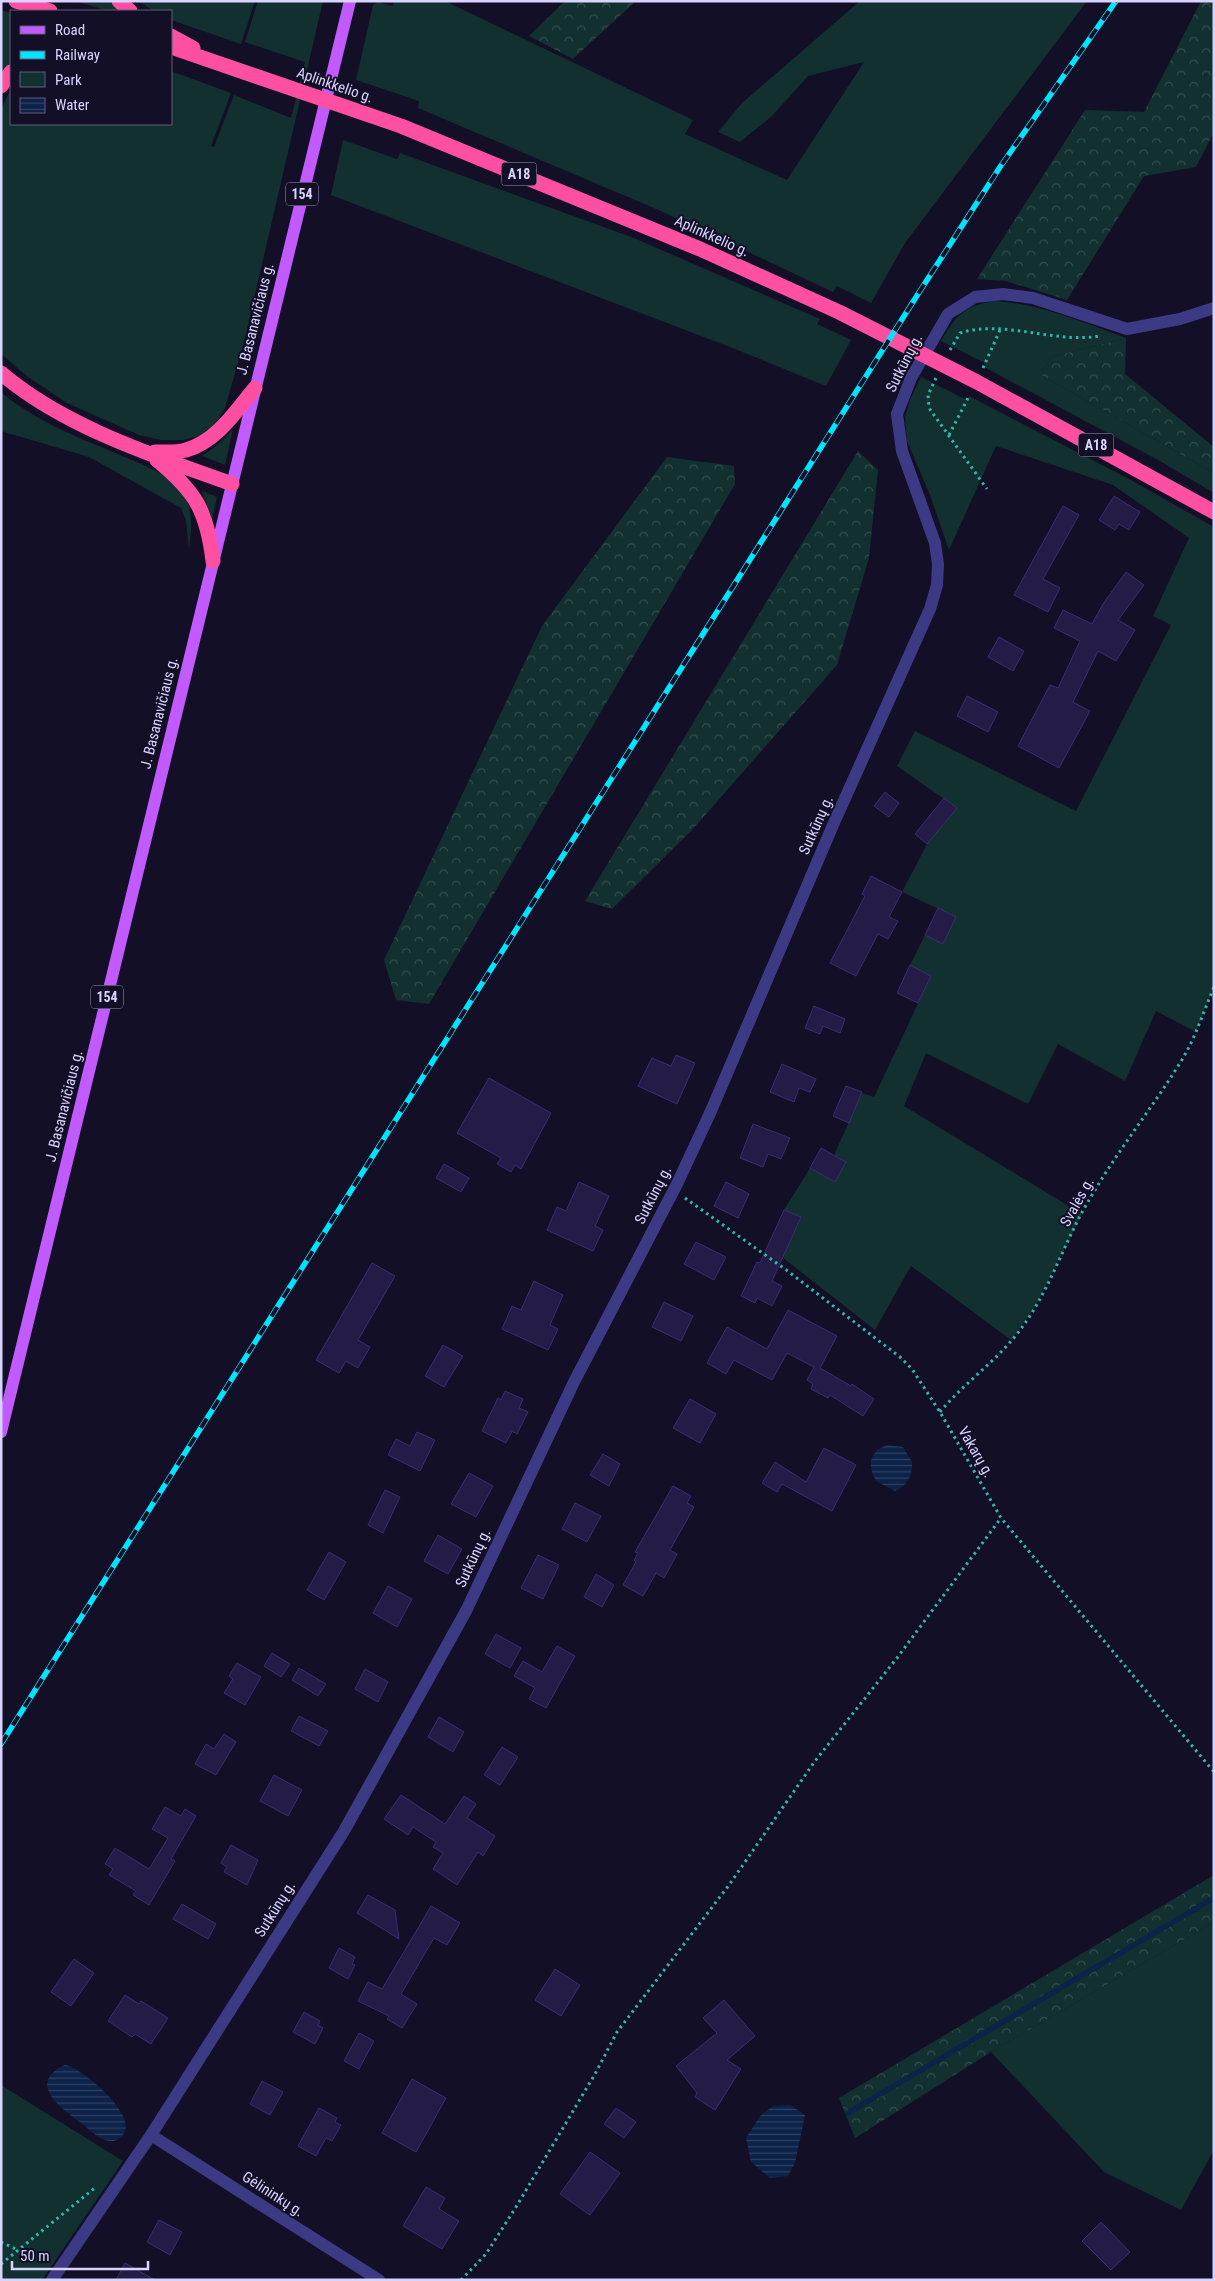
<svg xmlns="http://www.w3.org/2000/svg" width="1215" height="2281" font-family="'Roboto Condensed',sans-serif">
<defs>
<pattern id="forest-crowns" width="20" height="18" patternUnits="userSpaceOnUse" patternTransform="scale(1.25)"><rect width="20" height="18" fill="#12302f"/><path d="M2 6a3 3 0 1 1 6 0M12 15a3 3 0 1 1 6 0" fill="none" stroke="#344d4e"/></pattern>
<pattern id="water-rules" width="6" height="5" patternUnits="userSpaceOnUse" patternTransform="scale(1.25)"><rect width="6" height="5" fill="#0c2248"/><path d="M0 2.5h6" fill="none" stroke="#2f4163"/></pattern>
</defs>
<rect width="100%" height="100%" fill="#130f26"/>
<path fill="#12302f" d="M75 1H112L122 11H108Z
M138 1H255L241 44 171 20V11H154Z
M258 1H323L244 342 225 408 216 423 199 436 183 440H161L139 435 67 403 28 377 1 354V109L11 89V124H171V71L231 93 211 146 214 147 234 95 291 118 305 62 245 42Z
M394 1H445L693 120 685 134 787 180 864 62 808 76 772 116 740 142 718 132 742 103 860 1H1087L905 243 871 303 837 286 833 292 661 211 418 108 419 101 356 80 373 5 378 2 393 6Z
M1 10 11 13V63L1 74Z
M343 140 397 159 400 153 634 238 820 319 817 324 851 340 826 386 730 347 331 195Z
M994 301C1039 303 1084 323 1126 338L1051 357 1041 375 1214 473V493L1158 460 984 367 985 363 941 341C956 316 963 306 994 301Z
M921 377 967 400 969 396 1129 479 1214 527V987L1196 1032 1156 1011 1125 1081 1058 1044 1028 1104 926 1053 904 1106 1082 1214 1035 1307 1011 1340 911 1266 875 1330 782 1257 801 1218 784 1210 810 1168 835 1182 846 1162 834 1155 862 1093 874 1097 931 976 910 965 925 935 943 944 956 917 902 892 927 844 957 808 897 766 915 731 1076 811 1171 625 1153 616 1189 538 1113 485 996 446 949 550 930 495 907 441 905 417 910 400Z
M1 392C49 433 116 449 172 479 193 504 193 517 189 549L186 520 181 508 89 457 1 431Z
M233 429 225 465 202 456 220 443Z
M202 491 217 497 212 519Z
M1214 1922V2150L1181 2210 1104 2172 991 2052Z
M1 2085 123 2161 42 2280H1Z"/>
<path fill="url(#forest-crowns)" d="M565 1H636L573 59 529 36Z
M1201 1H1214V132L1196 167 1144 176 1067 300 1006 281 977 279 1085 110 1144 112Z
M1126 338 1125 374 1214 447V473L1041 375 1051 357Z
M858 451 878 470 869 558 837 665 692 830 612 909 585 901Z
M667 457 734 466 735 484 429 1004 396 1000 384 960 542 626Z
M1214 1875V1922L991 2052 855 2138 839 2098Z"/>
<path fill="url(#water-rules)" d="M887 1445 903 1447 912 1462C913 1475 907 1486 895 1491L876 1481C867 1465 869 1452 887 1445Z
M65 2065C83 2068 139 2116 123 2135 119 2139 115 2142 110 2141 99 2140 90 2130 81 2123 62 2109 25 2083 65 2065Z
M790 2105 805 2115 795 2163 788 2176 770 2178 751 2162 746 2138 760 2116 773 2106Z"/>
<g fill="none" stroke-linecap="round" stroke-linejoin="round">
<path stroke="#0c2248" stroke-width="5.5" d="M848 2113 1214 1898"/>
</g>
<path fill="#241b47" stroke="#3b2d73" d="M1114 496 1140 512 1129 530 1119 524 1115 530 1099 520Z
M1063 506 1079 515 1043 579 1060 588 1048 612 1014 595Z
M1126 572 1144 585 1118 620 1135 630 1116 661 1098 651 1073 702 1090 711 1059 768 1018 746 1050 685 1058 688 1080 641 1054 628 1063 610 1092 624 1103 604Z
M999 637 1024 651 1013 671 988 657Z
M967 696 998 712 988 732 957 716Z
M885 792 899 803 889 817 874 806Z
M944 798 957 808 927 844 915 834Z
M871 876 902 892 889 917 898 921 888 939 878 934 856 976 830 963 865 896 862 894Z
M938 908 956 917 943 944 925 935Z
M910 965 931 976 918 1003 897 993Z
M814 1006 845 1019 840 1033 823 1026 820 1034 805 1028Z
M676 1055 695 1063 677 1104 638 1086 652 1058 671 1066Z
M782 1064 816 1079 810 1092 799 1088 794 1102 770 1092Z
M489 1078 551 1113 521 1169 515 1165 511 1172 497 1164 501 1158 457 1133Z
M846 1086 862 1092 849 1123 833 1116Z
M753 1124 790 1138 781 1159 768 1154 763 1167 740 1158Z
M821 1148 846 1162 835 1182 810 1168Z
M444 1164 469 1178 461 1192 436 1178Z
M579 1182 609 1196 595 1226 603 1230 593 1251 547 1230 557 1207 566 1211Z
M726 1182 749 1194 738 1218 714 1206Z
M784 1210 801 1217 772 1281 782 1286 772 1306 757 1298 755 1303 741 1296 757 1262 760 1263Z
M696 1242 726 1257 714 1280 684 1264Z
M372 1263 395 1276 358 1340 370 1347 358 1368 346 1361 339 1373 316 1360Z
M534 1281 563 1295 550 1325 558 1329 548 1350 502 1329 512 1306 521 1310Z
M664 1302 693 1316 681 1341 652 1327Z
M788 1310 837 1336 820 1368 851 1386 852 1384 874 1399 863 1416 830 1395 828 1398 811 1389 813 1384 807 1380 814 1367 787 1353 772 1380 734 1360 726 1374 707 1363 727 1327 767 1349Z
M443 1345 463 1356 444 1387 425 1376Z
M505 1391 523 1399 519 1408 528 1412 517 1434 512 1431 506 1443 482 1431 498 1398 501 1400Z
M690 1399 716 1414 700 1443 673 1428Z
M417 1432 435 1440 420 1471 388 1455 396 1439 410 1446Z
M824 1448 856 1465 832 1511 782 1484 777 1492 762 1483 775 1462 806 1482Z
M603 1454 620 1464 609 1486 590 1475Z
M469 1473 493 1486 476 1517 451 1504Z
M673 1486 691 1496 687 1503 694 1507 670 1550 677 1554 664 1578 656 1573 643 1596 623 1585 636 1562 634 1560 638 1553 635 1552Z
M385 1490 400 1497 383 1533 368 1525Z
M575 1503 601 1516 587 1542 562 1529Z
M438 1535 462 1549 448 1574 424 1561Z
M329 1552 346 1562 324 1600 307 1590Z
M538 1555 559 1565 543 1599 521 1588Z
M596 1574 614 1585 602 1607 584 1597Z
M388 1586 412 1599 397 1627 373 1613Z
M496 1634 521 1648 510 1668 485 1654Z
M557 1646 575 1656 546 1708 529 1699 535 1688 514 1676 523 1661 542 1672Z
M272 1653 290 1664 281 1677 264 1666Z
M237 1663 261 1677 245 1705 224 1693 233 1679 229 1676Z
M299 1668 326 1684 318 1696 292 1680Z
M365 1669 388 1682 378 1702 355 1689Z
M299 1716 328 1731 319 1746 291 1731Z
M439 1717 464 1732 453 1752 428 1737Z
M224 1734 236 1742 216 1775 195 1764 206 1744 214 1749Z
M502 1747 518 1757 500 1785 484 1775Z
M274 1775 302 1790 288 1816 260 1801Z
M401 1795 445 1824 464 1796 476 1804 467 1818 495 1836 483 1856 478 1852 457 1885 433 1869 443 1853 433 1847 436 1842 413 1827 408 1835 384 1819Z
M165 1807 181 1816 185 1809 196 1816 171 1859 175 1861 149 1905 133 1895 136 1891 109 1875 113 1869 105 1864 115 1848 149 1869 168 1838 152 1829Z
M231 1845 258 1860 247 1885 224 1872 227 1867 221 1863Z
M368 1895 395 1910 399 1939 357 1913Z
M182 1904 216 1924 208 1939 173 1919Z
M431 1906 460 1923 447 1945 434 1938 401 1994 417 2004 402 2028 387 2019 389 2016 358 2001 368 1982 382 1989Z
M339 1948 355 1957 352 1964 355 1965 348 1979 329 1968Z
M74 1959 94 1973 71 2006 51 1992Z
M555 1969 580 1985 561 2016 535 2000Z
M125 1995 139 2004 141 2001 168 2018 151 2044 135 2034 132 2037 108 2021Z
M724 2000 755 2036 727 2060 741 2069 715 2110 695 2097 697 2093 676 2066 717 2033 703 2018Z
M304 2012 320 2021 318 2025 323 2028 315 2044 293 2032Z
M359 2033 374 2041 359 2069 344 2061Z
M412 2079 446 2098 416 2152 382 2133Z
M262 2081 283 2092 270 2115 250 2104Z
M319 2108 337 2118 335 2122 341 2125 332 2141 326 2138 316 2156 298 2146Z
M616 2108 636 2122 624 2138 604 2124Z
M590 2152 620 2173 590 2215 560 2194Z
M426 2187 445 2198 439 2209 459 2221 442 2249 403 2226Z
M159 2220 182 2232 170 2255 147 2242Z
M1101 2222 1130 2252 1111 2270 1082 2241Z
M125 2263 155 2280H116Z"/>
<g fill="none" stroke-linecap="round" stroke-linejoin="round">
<path stroke="#2fb8b0" stroke-width="3" stroke-dasharray="2.5 4" stroke-linecap="butt" d="M950 350 960 333C1004 319 1054 344 1100 336
M983 368 1000 330
M936 378 928 395 929 408 987 489
M949 435 969 396
M685 1198 785 1269 900 1357 912 1369 940 1412 1001 1518 1214 1772
M940 1412C963 1384 994 1363 1017 1334 1050 1293 1064 1240 1092 1195 1119 1149 1152 1108 1180 1063 1195 1039 1203 1013 1214 987
M1 2242 18 2250
M1 2264 96 2187
M461 2280 486 2254 516 2207 595 2074 617 2032 729 1885 815 1761 897 1658 1001 1518"/>
<path stroke="#3d3a85" stroke-width="12" d="M151 2135 379 2280
M52 2280 151 2135 344 1831 466 1611 574 1382 677 1184 711 1111 833 825 930 609 937 585 938 564 935 543 902 451 897 414 911 378 948 314 975 297 1003 294 1033 298 1127 329 1180 319 1214 308"/>
<path stroke="#c25bff" stroke-width="12" d="M1 1432 350 1"/>
<path stroke="#ff4fa3" stroke-width="15" d="M16 1 50 11
M119 1 130 11
M171 36 193 48
M171 47 401 126 700 249 839 312 977 382 1214 512
M1 86 11 72
M1 373C64 427 155 456 232 484
M155 452C165 452 177 453 186 450 217 441 236 411 255 388
M157 460C196 492 207 511 213 561"/>
<defs>
<path id="rail" d="M1 1744 918 294 1000 167 1116 1"/>
</defs>
<use href="#rail" stroke="#00e5ff" stroke-width="5.5"/>
<use href="#rail" stroke="#130f26" stroke-width="4" stroke-dasharray="11" stroke-linecap="butt"/>
</g>
<g text-anchor="middle" stroke-width="4" stroke-linejoin="round" paint-order="stroke">
<g fill="#130f26" stroke="#9e99be" stroke-width="1">
<rect x="501.5" y="162.5" width="35" height="23" rx="4"/>
<rect x="286" y="182.5" width="32" height="23" rx="4"/>
<rect x="1078.5" y="433.5" width="35" height="23" rx="4"/>
<rect x="91" y="985.5" width="32" height="23" rx="4"/>
</g>
<g font-size="14" font-weight="bold" fill="#d9d4ff">
<text x="519" y="179">A18</text>
<text x="302" y="199">154</text>
<text x="1096" y="450">A18</text>
<text x="107" y="1002">154</text>
</g>
<g font-size="15" fill="#d9d4ff" stroke="#130f26">
<text transform="translate(335 85) rotate(19)" y="5">Aplinkkelio g.</text>
<text transform="translate(712 236) rotate(24)" y="5">Aplinkkelio g.</text>
<text transform="translate(255 319) rotate(-76)" y="5">J. Basanavičiaus g.</text>
<text transform="translate(904 363) rotate(-63)" y="5">Sutkūnų g.</text>
<text transform="translate(159 713) rotate(-76)" y="5">J. Basanavičiaus g.</text>
<text transform="translate(816 825) rotate(-66)" y="5">Sutkūnų g.</text>
<text transform="translate(64 1106) rotate(-76)" y="5">J. Basanavičiaus g.</text>
<text transform="translate(653 1195) rotate(-63)" y="5">Sutkūnų g.</text>
<text transform="translate(1077 1202) rotate(-61)" y="5">Svalės g.</text>
<text transform="translate(976 1452) rotate(60)" y="5">Vakarų g.</text>
<text transform="translate(473 1558) rotate(-65)" y="5">Sutkūnų g.</text>
<text transform="translate(275 1909) rotate(-58)" y="5">Sutkūnų g.</text>
<text transform="translate(273 2194) rotate(33)" y="5">Gėlininkų g.</text>
</g>
</g>
<rect width="1215" height="2281" fill="none" stroke="#d9d4ff" stroke-width="5"/>
<rect x="10" y="10" width="162" height="115" fill="#130f26" stroke="#625e7d"/>
<rect x="20" y="26" width="25" height="8" fill="#c25bff" stroke="#625e7d"/>
<text x="55" y="35" font-size="15" fill="#d9d4ff">Road</text>
<rect x="20" y="51" width="25" height="8" fill="#00e5ff" stroke="#625e7d"/>
<text x="55" y="60" font-size="15" fill="#d9d4ff">Railway</text>
<rect x="20" y="72" width="25" height="15" fill="#12302f" stroke="#625e7d"/>
<text x="55" y="85" font-size="15" fill="#d9d4ff">Park</text>
<rect x="20" y="98" width="25" height="15" fill="url(#water-rules)" stroke="#625e7d"/>
<text x="55" y="110" font-size="15" fill="#d9d4ff">Water</text>
<path d="M12 2261v8h136v-8" fill="none" stroke="#d9d4ff" stroke-width="2.5"/>
<text x="20" y="2261" font-size="15" fill="#d9d4ff" stroke="#130f26" stroke-width="4" paint-order="stroke">50 m</text>
</svg>
